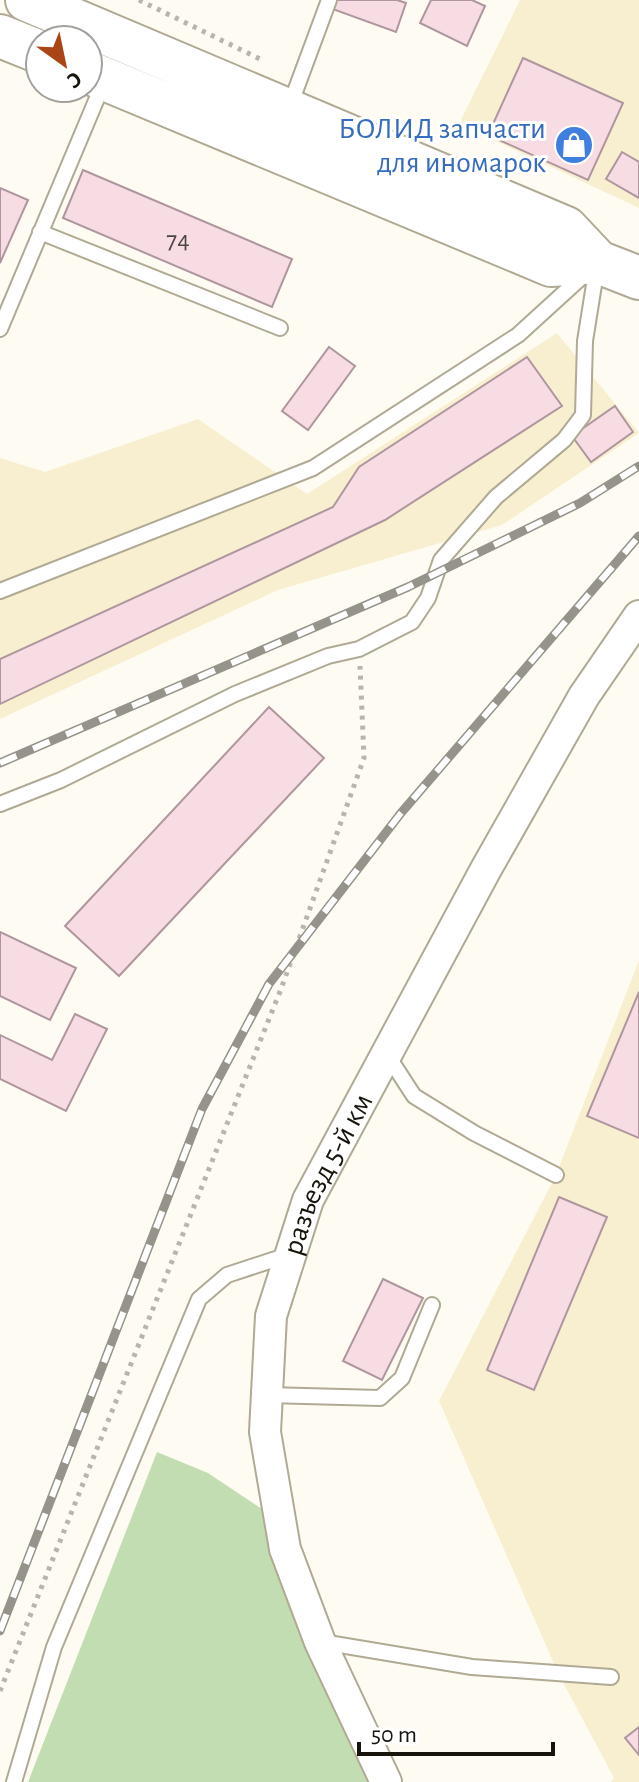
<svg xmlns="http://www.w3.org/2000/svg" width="639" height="1782" font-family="'Alegreya Sans',sans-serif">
<rect width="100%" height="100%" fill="#fefcf2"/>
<path fill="#f8efd0" d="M520 0H639V208L459 124Z
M557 333 639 433 502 525 278 590 0 719V458L45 472 198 419 307 494Z
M639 960V1782H611L614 1778 558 1673 439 1401 556 1175Z"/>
<path fill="#c3ddb3" d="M157 1452 208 1473 262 1509 378 1782H28Z"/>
<path fill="#f7dce4" stroke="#af969e" stroke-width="2" d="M330 0H397L406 3 396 32 327 7Z
M431 0H472L485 6 467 46 420 23Z
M523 58 623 103 588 180 488 135Z
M622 152 639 162V198L606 179Z
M83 170 292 259 272 307 63 218Z
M0 188 28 200 0 263Z
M329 347 355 366 308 430 282 411Z
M527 357 562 406 385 520 0 704V659L333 507 359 467Z
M615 406 633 432 591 462 572 436Z
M269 707 324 758 119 976 65 926Z
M0 932 76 968 50 1020 0 996Z
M639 992V1138L587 1116Z
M75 1014 107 1029 66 1111 0 1079V1035L52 1060Z
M559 1197 607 1217 534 1390 487 1370Z
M383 1279 423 1298 382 1380 343 1361Z
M639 1727V1755L625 1738Z"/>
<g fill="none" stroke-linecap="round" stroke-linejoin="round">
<defs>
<path id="lane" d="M289 108 329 0
M40 232 280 328
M0 329 103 84
M0 591 313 468 518 335 586 273
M0 804 61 780 235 694 328 656 359 649 412 622 428 598 441 560 496 497 564 440 583 415 585 341 597 266
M388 1056 414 1096 474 1133 556 1175
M267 1395 380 1398 402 1378 432 1305
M322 1642 472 1667 611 1677
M14 1782 54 1647 199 1299 227 1275 291 1254"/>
<g id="street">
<path id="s1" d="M386 1782 320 1642 285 1549 265 1432 271 1316 308 1200 486 869 584 696 639 616"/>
</g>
<path id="secondary" d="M27 0 566 228 598 262 639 278
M0 36 40 52
M88 72 551 265 598 262"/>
</defs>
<use href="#lane" stroke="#b0aa94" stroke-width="18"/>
<use href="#street" stroke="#b0aa94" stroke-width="34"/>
<use href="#secondary" stroke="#b0aa94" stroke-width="46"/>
<path stroke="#b7b5ac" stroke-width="5" stroke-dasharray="4 6" stroke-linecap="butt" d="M139 0 260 59
M0 1691 281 989 364 758 360 666"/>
<use href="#lane" stroke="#fff" stroke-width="14"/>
<use href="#street" stroke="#fff" stroke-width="30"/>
<use href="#secondary" stroke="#fff" stroke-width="42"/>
<defs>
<path id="rail" d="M0 763 408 587 580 503 639 466
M0 1631 202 1109 269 984 401 813 639 536"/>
</defs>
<use href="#rail" stroke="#95938a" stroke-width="9"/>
<use href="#rail" stroke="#fff" stroke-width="6" stroke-dasharray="18" stroke-linecap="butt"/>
</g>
<defs>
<symbol id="shop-disc" viewBox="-11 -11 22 22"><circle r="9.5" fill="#3f7fe0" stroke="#fff"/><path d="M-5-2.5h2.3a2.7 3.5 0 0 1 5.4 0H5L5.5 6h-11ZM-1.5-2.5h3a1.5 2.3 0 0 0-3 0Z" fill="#fff"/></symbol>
</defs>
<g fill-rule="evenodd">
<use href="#shop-disc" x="552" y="123" width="44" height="44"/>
</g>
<g text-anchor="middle" stroke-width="6" stroke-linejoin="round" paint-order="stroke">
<g font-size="26" fill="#4e4641">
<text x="178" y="248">74</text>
</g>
<g font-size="30" fill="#366cbe" stroke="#fff" text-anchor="end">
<text x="546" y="138">БОЛИД запчасти<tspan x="546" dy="34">для иномарок</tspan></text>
</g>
<g font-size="30" fill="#16140b" stroke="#fff">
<text dy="10" stroke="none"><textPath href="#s1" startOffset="642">разъезд 5-й км</textPath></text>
</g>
</g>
<g transform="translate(64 64) rotate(147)"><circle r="38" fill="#ffffff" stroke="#a2a19d" stroke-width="2"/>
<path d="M0-6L14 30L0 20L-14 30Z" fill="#aa4516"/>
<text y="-12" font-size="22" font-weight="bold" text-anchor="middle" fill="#16140b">С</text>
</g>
<path d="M359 1742v12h194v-12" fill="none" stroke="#16140b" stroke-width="4"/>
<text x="371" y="1742" font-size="24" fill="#16140b" stroke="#ffffff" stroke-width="6" paint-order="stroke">50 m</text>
</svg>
